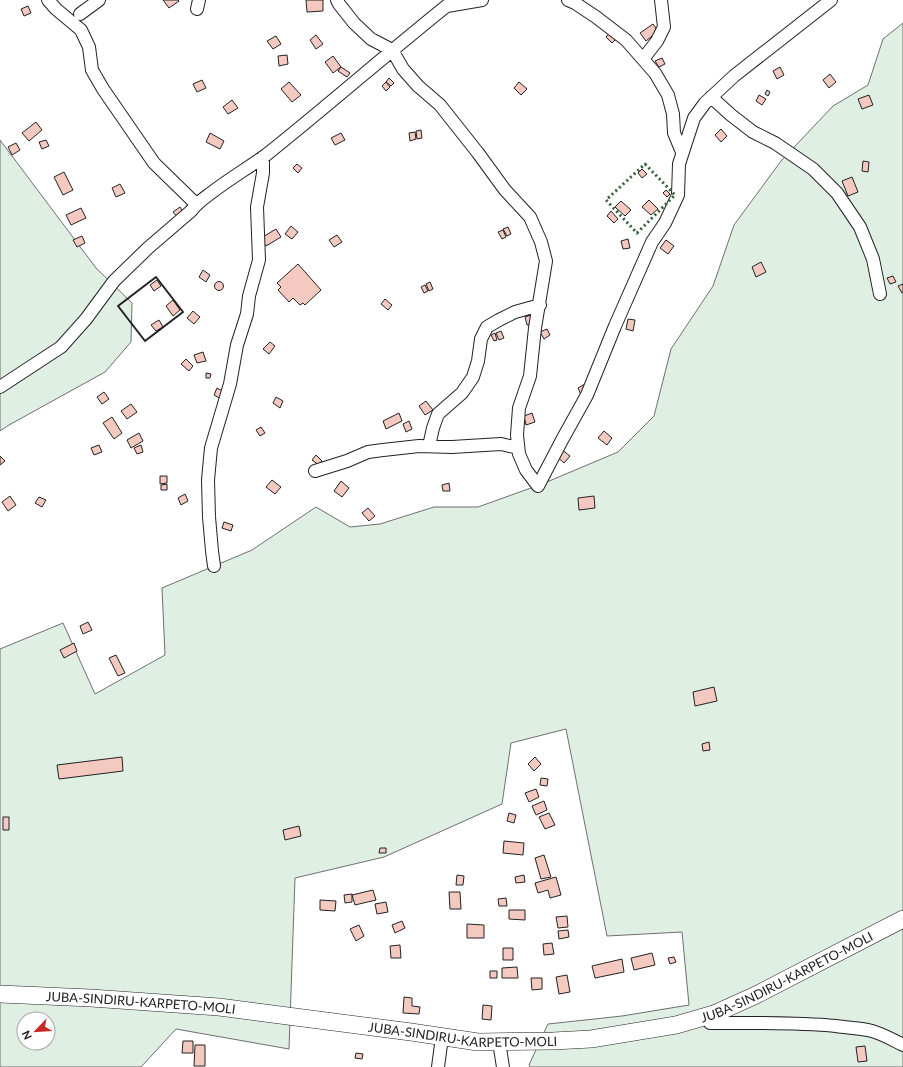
<svg xmlns="http://www.w3.org/2000/svg" width="903" height="1067" font-family="Lato,sans-serif">
<rect width="100%" height="100%" fill="#fff"/>
<path fill="#e0efe3" stroke="#6f6f6f" fill-rule="evenodd" d="M903 23V1067H530L529 1065 548 1024 622 1016 689 1005 682 932 607 936 566 729 511 743 502 804 384 857 295 878 289 1049 176 1029 141 1067H0V649L63 623 95 694 165 655 162 588 252 550 316 507 350 527 380 524 434 507H478L542 484 618 452 654 416 671 349 713 286 734 225 781 161 833 106 868 85 883 39ZM24 1019H48V1043H24Z
M0 140 96 268 132 303 131 342 105 372 9 425 0 431Z"/>
<path fill="#f3c9c0" stroke="#222" d="M163 0H178L179 1 169 8Z
M306 0H323V11L307 12Z
M28 6 31 13 24 16 21 9Z
M653 24 658 31 646 41 640 33Z
M612 30 619 36 612 43 606 37Z
M316 35 323 44 316 49 310 40Z
M276 36 281 44 273 49 267 41Z
M287 55 288 64 279 66 278 56Z
M333 56 341 67 333 73 325 62Z
M662 58 665 64 659 67 655 61Z
M341 67 350 73 347 77 338 71Z
M780 67 784 75 777 79 773 71Z
M830 74 836 82 829 88 823 80Z
M389 78 394 83 391 86 386 82Z
M202 80 206 88 197 92 193 84Z
M289 82 301 95 292 102 281 89Z
M386 82 390 87 386 91 382 86Z
M519 82 527 89 521 95 514 88Z
M767 90 770 92 768 96 765 94Z
M759 95 766 99 762 105 756 101Z
M869 95 873 105 862 109 858 99Z
M232 100 238 108 228 114 223 107Z
M36 122 42 130 29 141 22 133Z
M721 129 727 136 721 142 715 135Z
M421 130 422 138 417 139 416 131Z
M415 132 416 139 410 141 409 133Z
M210 133 224 141 220 149 206 142Z
M341 133 345 140 335 145 331 138Z
M46 140 49 146 42 149 39 142Z
M16 143 20 150 12 155 8 147Z
M863 161 869 162 868 172 862 171Z
M297 164 302 168 298 173 293 168Z
M642 169 647 174 642 178 638 173Z
M64 172 73 190 63 195 54 177Z
M852 177 858 192 848 196 842 181Z
M120 184 125 193 116 197 112 188Z
M666 190 670 194 667 197 663 193Z
M649 200 658 209 651 215 642 207Z
M621 201 631 210 625 216 615 207Z
M180 207 184 213 178 218 173 212Z
M81 208 86 218 71 225 66 215Z
M611 211 618 219 614 223 607 216Z
M291 226 298 232 292 239 285 234Z
M508 227 511 234 507 236 503 229Z
M276 229 281 237 266 246 261 238Z
M503 230 506 237 502 239 498 232Z
M337 235 342 242 334 247 329 240Z
M82 236 85 243 77 247 73 240Z
M628 239 630 248 623 249 621 241Z
M666 240 674 246 668 254 660 248Z
M761 262 766 272 756 277 752 267Z
M298 264 321 290 305 305 303 303 300 305 293 298 289 302 278 290 281 287 277 283Z
M203 270 210 275 206 282 199 277Z
M893 276 896 282 890 284 887 278Z
M157 280 161 286 154 291 150 285Z
M214.5 286a4.5 4.5 0 1 1 9 0a4.5 4.5 0 1 1-9 0Z
M430 282 433 289 429 291 426 284Z
M903 284V293H902L898 286Z
M425 285 428 291 424 293 421 287Z
M385 299 392 305 388 310 381 304Z
M173 300 180 310 173 316 166 306Z
M193 311 200 317 194 324 187 318Z
M531 315 533 324 527 325 525 317Z
M628 319 635 320 633 331 626 329Z
M159 320 163 327 156 331 151 325Z
M547 329 550 335 544 339 540 332Z
M501 331 504 338 499 340 496 333Z
M495 333 497 340 494 341 491 335Z
M270 342 275 346 269 354 263 349Z
M203 352 206 361 197 363 194 355Z
M186 359 193 366 189 371 181 364Z
M206 373 211 374 210 378H206Z
M585 384 581 395 578 388Z
M217 388 224 392 221 399 214 395Z
M104 392 109 399 102 404 97 397Z
M276 397 283 401 280 408 273 403Z
M426 401 433 410 425 415 419 406Z
M131 404 137 412 127 419 121 411Z
M399 413 402 421 386 429 383 421Z
M532 413 535 422 526 425 524 416Z
M112 417 122 433 114 439 103 423Z
M409 421 412 429 406 432 403 424Z
M261 427 265 433 260 436 256 430Z
M604 431 612 438 607 445 598 438Z
M139 433 143 441 131 448 127 440Z
M99 445 102 452 94 455 91 448Z
M141 445 143 452 137 454 134 448Z
M561 449 570 456 564 463 556 456Z
M316 455 322 461 319 465 312 460Z
M0 456 5 461 0 465Z
M160 476H167V483L160 484Z
M272 480 281 487 275 494 266 487Z
M341 481 349 488 342 497 334 491Z
M449 483 450 491H443L442 485Z
M167 484V490H161V485Z
M185 494 188 501 181 505 178 498Z
M10 496 16 505 8 511 2 502Z
M594 496 595 508 579 510 578 498Z
M39 497 46 500 42 507 35 503Z
M368 508 375 516 369 521 362 513Z
M224 522 233 525 231 531 222 528Z
M88 622 92 630 83 634 80 626Z
M74 643 77 651 64 658 60 650Z
M116 655 125 673 118 676 109 658Z
M714 687 717 701 695 706 693 692Z
M709 742 710 750 703 751 702 744Z
M122 757 123 771 59 779 57 765Z
M535 757 541 764 534 771 528 764Z
M541 778 548 779 547 786 540 785Z
M536 789 539 797 529 802 525 793Z
M544 801 547 810 536 815 532 806Z
M509 813 516 815 514 823 507 821Z
M549 813 555 825 545 829 539 817Z
M3 817H9V830H3Z
M299 826 301 836 285 840 283 830Z
M504 841 524 843 523 855 503 853Z
M380 848H386V853H379Z
M544 855 551 877 541 879 535 858Z
M457 875 464 876 463 885H456Z
M524 875 525 882 516 883 515 877Z
M556 877 561 895 550 898 548 890 538 893 535 883Z
M373 890 376 900 355 905 352 895Z
M449 892H460L461 909H450Z
M352 894V902L345 903 344 895Z
M506 898 507 906H499L498 899Z
M320 900 336 901 335 911 320 910Z
M386 902 388 912 377 914 375 904Z
M509 910H525V920L509 919Z
M567 916 568 927 558 928 556 917Z
M402 921 405 928 395 933 392 925Z
M467 924 484 925V938H467Z
M359 925 364 936 356 941 350 929Z
M568 930 569 937 559 939 558 931Z
M552 943 554 954 544 955 543 944Z
M400 945 401 958H391L390 946Z
M503 948H513V960H503Z
M652 953 655 965 634 970 631 958Z
M674 957 676 962 670 964 668 958Z
M622 959 624 972 595 978 592 966Z
M517 967 518 978H502V968Z
M490 971H497V978H490Z
M567 975 570 992 559 994 556 977Z
M531 978H542V989L532 990Z
M404 997 412 998V1006L420 1007 419 1014 403 1013Z
M483 1005 492 1006 491 1020 482 1019Z
M183 1041H193V1053H182Z
M195 1045H205V1066H194Z
M865 1046 867 1061 858 1062 856 1047Z
M356 1053 363 1054 362 1059 355 1058Z"/>
<g fill="none" stroke-linecap="round" stroke-linejoin="round">
<defs>
<path id="minor" d="M48 0 56 9 81 30 89 47 92 70 103 89 154 163 196 204
M337 0 339 4 354 23 371 39 392 50 403 69 418 86 440 105 478 153 505 190 530 217 541 242 546 261 535 328 530 376 519 408 517 435 519 454 526 470 538 486 562 440 587 395 615 326 652 242 665 223 678 195 679 164 694 118 705 103 734 76 831 0
M568 0 575 3 596 17 626 40 655 73 668 95 673 114 674 133 682 152
M447 6 482 0
M197 9 199 0
M80 14 99 0
M643 59 657 41 664 27 661 0
M711 97 731 115 753 132 775 143 813 169 837 193 860 227 873 259 880 294
M0 387 61 347 86 319 114 281 148 248 191 211C197 203 203 199 211 193 229 179 248 168 266 155 330 104 391 50 454 0
M429 446 433 428 438 414 462 393 473 377 478 361 481 339 487 327 499 320 515 312 540 305
M315 471 347 461 368 452 383 450 419 446 452 447 501 444 518 448
M214 566 212 551 209 517 208 480 211 448 230 384 237 345 247 314 249 296 259 260 257 207 263 173V157
M710 1023C752 1023 794 1022 836 1026 848 1028 861 1028 872 1031 883 1034 893 1040 903 1045
M499 1042 503 1067
M438 1067 442 1037"/>
<g id="secondary">
<path id="s1" d="M0 994 91 998 219 1007 411 1032 478 1042 553 1041 591 1039 676 1025 714 1014 756 995 903 919"/>
</g>
</defs>
<use href="#minor" stroke="#222" stroke-width="14"/>
<use href="#secondary" stroke="#222" stroke-width="18"/>
<use href="#minor" stroke="#fff" stroke-width="12"/>
<use href="#secondary" stroke="#fff" stroke-width="17"/>
<path stroke="#2f5e38" stroke-width="3" stroke-dasharray="2 3" stroke-linecap="butt" d="M645 164 675 195 637 233 606 200Z"/>
<path stroke="#222" stroke-width="2" d="M156 277 183 312 145 341 118 306Z"/>
</g>
<g text-anchor="middle" stroke-width="3" stroke-linejoin="round" paint-order="stroke">
<g font-size="13" fill="#222" stroke="#fff">
<text dy="5" stroke="none"><textPath href="#s1" startOffset="801">JUBA-SINDIRU-KARPETO-MOLI</textPath></text>
<text dy="5" stroke="none"><textPath href="#s1" startOffset="141">JUBA-SINDIRU-KARPETO-MOLI</textPath></text>
<text dy="5" stroke="none"><textPath href="#s1" startOffset="465">JUBA-SINDIRU-KARPETO-MOLI</textPath></text>
</g>
</g>
<g transform="translate(36 1031) rotate(245)"><circle r="19" fill="#ffffff" stroke="#a7a7a7"/>
<path d="M0-3L7 15L0 10L-7 15Z" fill="#c62828"/>
<text y="-6" font-size="11" font-weight="bold" text-anchor="middle" fill="#222222">N</text>
</g>
</svg>
